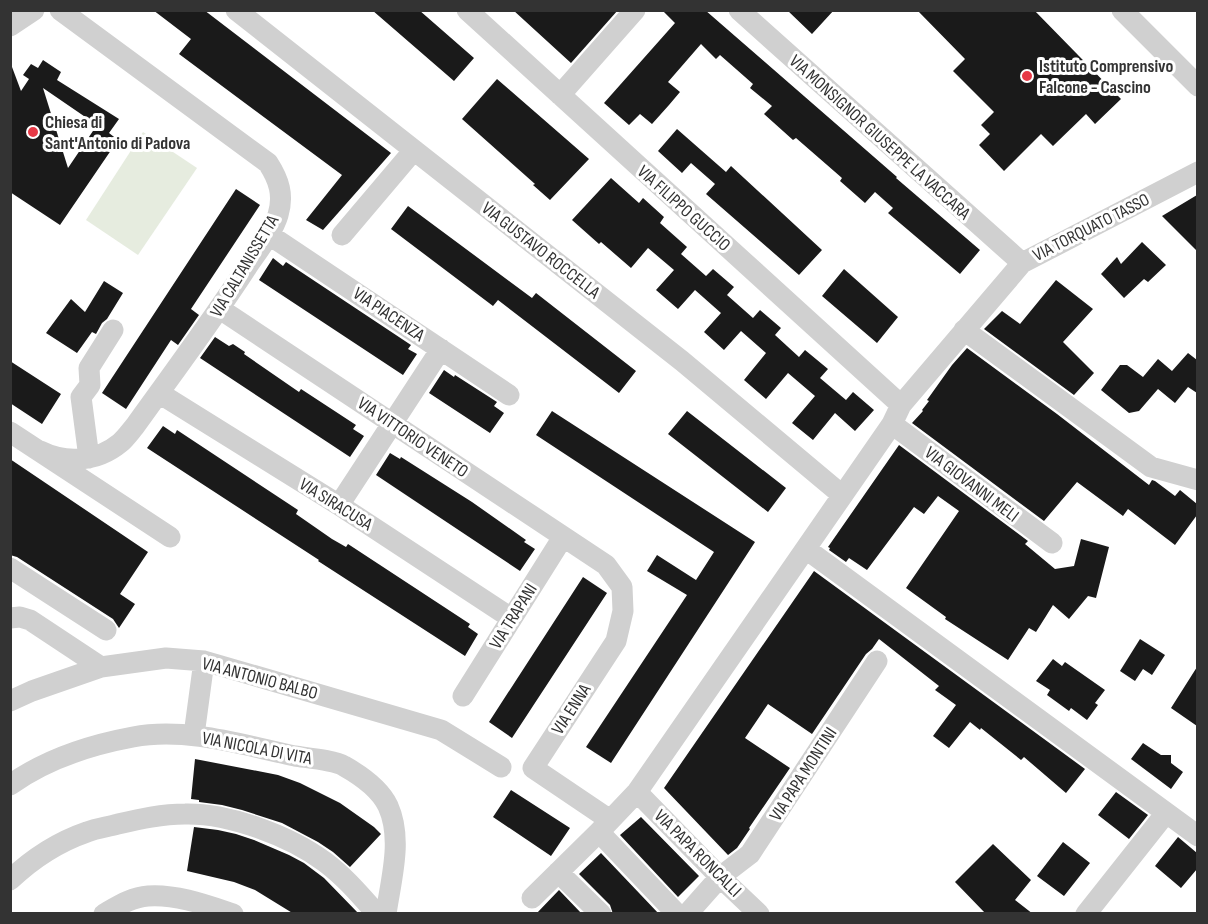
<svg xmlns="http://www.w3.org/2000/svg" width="1208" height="924" font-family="'Sofia Sans Condensed',sans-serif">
<rect width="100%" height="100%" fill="#fff"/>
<path fill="#e6ecdf" d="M143 132 197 168 138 255 86 220Z"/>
<path fill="#1a1a1a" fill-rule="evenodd" d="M153 10H204L391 153 323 230 306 220 342 175 179 54 191 39Z
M372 10H419L474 58 454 81Z
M513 10H618L571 63Z
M662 10H705L897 177 896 178 980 250 960 274 888 213 893 208 875 192 865 203 840 181 842 178 796 138 793 140 764 114 772 106 750 88 753 84 720 55 716 59 701 44 668 82 680 92 669 105 652 124 640 114 629 125 604 103 675 23Z
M787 10H834L812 34Z
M917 10H1034L1121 99 1095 124 1086 114 1053 146 1041 134 1004 171 979 145 990 134 981 125 994 112 953 71 965 59Z
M43 60 61 72 57 80 119 119 109 133 118 140 60 225 10 192V67H12L21 91 29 79 23 75 31 64 38 68ZM43 88 97 125 68 168Z
M497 79 589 159 550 200 533 185 535 184 462 119Z
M677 129 726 172 731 166 822 250 799 275 706 194 715 184 691 163 682 173 658 151Z
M611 178 639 203 643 198 664 217 660 223 687 247 681 254 706 276 713 269 734 287 727 295 753 318 760 310 781 328 775 335 799 357 805 350 828 369 820 378 846 400 853 392 874 410 855 431 835 413 813 440 792 423 815 396 788 373 766 399 744 380 766 353 741 331 724 350 704 332 721 313 695 290 678 309 656 290 674 270 648 248 631 268 601 242 599 244 572 220Z
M236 189 260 205 191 309 199 315 178 345 171 340 126 409 102 393Z
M1197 195V251L1162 216Z
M408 206 532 298 536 293 636 371 619 393 498 300 493 306 391 229Z
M1142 242 1166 265 1148 282 1144 279 1124 298 1101 274 1117 257 1121 264Z
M273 258 283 266 286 262 411 345 408 349 417 354 403 375 259 280Z
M844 269 898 317 877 343 822 296Z
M1056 280 1093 309 1063 342 1094 373 1074 395 984 329 1002 311 1020 324Z
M104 281 123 293 107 319 102 323 96 334 92 332 77 353 46 333 71 299 85 312Z
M215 337 229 346 233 344 245 352 244 354 299 392 301 389 356 425 353 429 364 436 350 457 200 358Z
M967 348 1057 414 1149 485 1152 480 1155 481 1175 496 1180 490 1197 504V515L1175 545 1128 509 1123 516 1077 482 1044 521 912 423 923 411 922 410 929 401 927 400 952 365Z
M1188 353 1197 360V393L1188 387 1175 403 1158 389 1139 411 1129 413 1101 390 1120 365H1127L1143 377 1158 359 1172 371Z
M10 361 61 394 42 424 10 403Z
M444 370 454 377 455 375 497 402 494 406 504 413 490 433 429 393Z
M552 411 755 542 611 763 586 747 687 595 647 571 657 555 696 580 714 552 536 435Z
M687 411 786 488 768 512 668 434Z
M163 426 175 434 177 430 298 510 296 514 332 539 346 547 348 544 470 624 468 627 478 634 465 656 318 561 319 560 147 448Z
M899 445 1028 541 1025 544 1055 569 1074 566 1081 539 1109 547 1096 598 1088 596 1069 619 1053 605 1036 632 1029 628 1008 660 945 619 946 617 906 588 959 511 938 496 924 514 914 507 867 570 849 558 846 562 829 550 830 548 828 547Z
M390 453 400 459 401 457 472 502 526 540 524 542 535 549 520 571 376 475Z
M10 459 148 552 120 594 135 604 119 628 113 619 17 557 10 555Z
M814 571 1085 769 1066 793 1024 757 1021 760 981 728 980 730 970 722 949 748 933 736 956 705 935 690 939 686 879 639 872 649 866 654 812 734 768 704 745 738 790 768 749 828 750 829 737 848 728 855 664 788Z
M583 577 607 593 512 738 489 722Z
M1140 639 1165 655 1152 675 1143 669 1135 681 1120 671Z
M1053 659 1062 666 1065 662 1105 690 1095 703 1098 705 1087 720 1071 708 1069 711 1047 695 1050 690 1036 681Z
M1197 667V726L1171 708Z
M1143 743 1161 755H1171V763L1183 772 1171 789 1131 759Z
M195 759 278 775 300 783 340 803 374 827 381 834 350 867 333 852 318 842 282 823 242 810 222 805 199 802V800L191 799Z
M511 790 570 828 551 856 493 817Z
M1116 792 1148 815 1129 839 1098 815Z
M641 817 699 876 678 897 620 835Z
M194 827 218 830 236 834 254 840 289 855 304 863 324 878 359 914H294L255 890 234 882 187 871Z
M1178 837 1197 853V869L1181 888 1155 866Z
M1063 842 1090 863 1064 896 1037 876Z
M993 844 1031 880 1015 900 1033 914H986L955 882Z
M601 853 659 914H613L610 905 579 874Z
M559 890 582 914H536Z"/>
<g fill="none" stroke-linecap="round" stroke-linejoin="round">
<path stroke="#d0d0d0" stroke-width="21" d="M236 10 682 361 842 495
M467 10 901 405
M739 10 1022 263
M1122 10 1198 86
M10 26 34 10
M560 95 635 10
M268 234 509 395
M342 235 414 150
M220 309 606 565 622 587 623 611 616 641 533 768 610 820
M964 330 1151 467 1198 480
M159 393 339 505 511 618
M892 424 1052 543
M10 432 170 537
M40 451C66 464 97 462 120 443 125 439 130 432 135 426 173 373 212 321 247 267 257 252 273 232 278 215 284 195 279 180 268 163L60 10
M89 458 81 397 90 385 89 368 113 330
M339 505 441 349
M806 549 1198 836
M10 568 106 630
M10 618 20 617 30 620 101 667
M463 696 563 537
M10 701 32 691 101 667 166 658 204 661 441 730 501 767
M194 735 204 661
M10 785C46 759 90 745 133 737 186 727 243 745 295 756 308 758 334 760 344 766 360 775 380 789 388 806 403 839 391 879 386 914
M637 792 720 877 759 914
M599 832 677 914
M558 872 601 914
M10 880C32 859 58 842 87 832 97 828 108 827 118 824 140 819 162 814 185 814 229 813 290 836 325 862 345 877 360 895 377 914
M532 898 599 832 637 792 892 424 901 405 1022 263 1198 172
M104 914C118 906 132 897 148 896 176 894 206 905 233 914
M689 914V912L720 877 750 854 877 661
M1086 914 1166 813"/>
</g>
<g fill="#e63946" stroke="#fff" stroke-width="2">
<circle cx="1027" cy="76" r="6"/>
<circle cx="33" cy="132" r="6"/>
</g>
<g text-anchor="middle" stroke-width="6" stroke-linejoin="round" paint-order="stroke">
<g font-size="18" font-weight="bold" fill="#333" stroke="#fff" text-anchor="start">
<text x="1039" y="72">Istituto Comprensivo<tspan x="1039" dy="21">Falcone - Cascino</tspan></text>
<text x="45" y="128">Chiesa di<tspan x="45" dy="21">Sant'Antonio di Padova</tspan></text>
</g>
<g font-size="18" fill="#333" stroke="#fff">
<text transform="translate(880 137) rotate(42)" y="6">VIA MONSIGNOR GIUSEPPE LA VACCARA</text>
<text transform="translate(684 208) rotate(42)" y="6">VIA FILIPPO GUCCIO</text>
<text transform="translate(1091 227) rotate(-27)" y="6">VIA TORQUATO TASSO</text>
<text transform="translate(541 250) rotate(38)" y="6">VIA GUSTAVO ROCCELLA</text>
<text transform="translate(244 266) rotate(-59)" y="6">VIA CALTANISSETTA</text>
<text transform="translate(389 314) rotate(34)" y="6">VIA PIACENZA</text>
<text transform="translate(413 437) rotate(34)" y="6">VIA VITTORIO VENETO</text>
<text transform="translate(972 484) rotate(37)" y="6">VIA GIOVANNI MELI</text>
<text transform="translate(336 504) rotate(32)" y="6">VIA SIRACUSA</text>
<text transform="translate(513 616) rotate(-58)" y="6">VIA TRAPANI</text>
<text transform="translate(260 678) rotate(15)" y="6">VIA ANTONIO BALBO</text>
<text transform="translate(571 709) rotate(-57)" y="6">VIA ENNA</text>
<text transform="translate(257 748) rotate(11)" y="6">VIA NICOLA DI VITA</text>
<text transform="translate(803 774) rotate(-57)" y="6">VIA PAPA MONTINI</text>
<text transform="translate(698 853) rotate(45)" y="6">VIA PAPA RONCALLI</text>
</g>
</g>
<rect width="1208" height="924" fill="none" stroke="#333333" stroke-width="24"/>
</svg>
